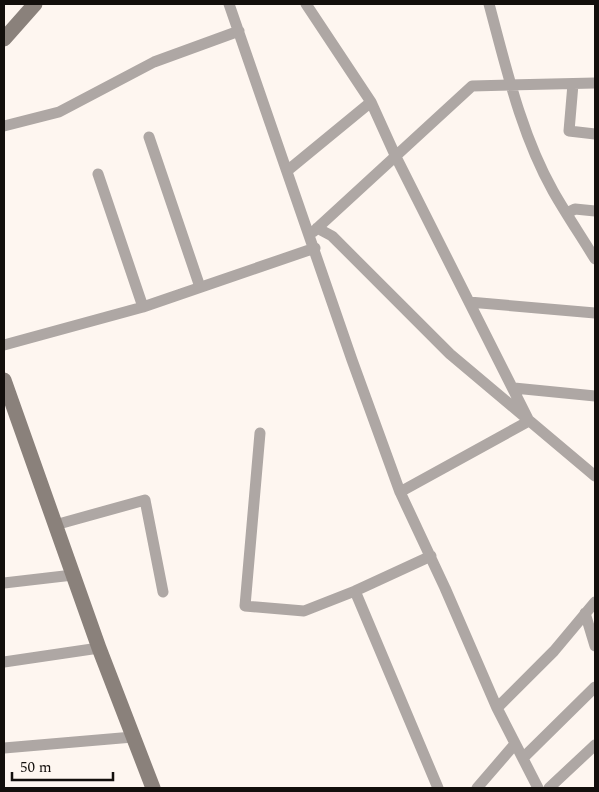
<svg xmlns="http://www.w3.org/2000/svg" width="599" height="792" font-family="Spectral,serif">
<rect width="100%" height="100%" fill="#fef6f0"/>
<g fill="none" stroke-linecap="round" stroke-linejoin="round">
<path stroke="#aea7a4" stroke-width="11" d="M229 4 352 360 400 492 445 588 497 708 538 788
M306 4 371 102 395 155 529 421 400 492
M489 4C506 67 521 134 553 191 566 214 581 236 595 259
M573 84 569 131 595 134
M4 126 59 112 154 62 239 31
M149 137 200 287
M287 171 371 102
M98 174 143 307
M567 213 575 209 595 211
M317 228 332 236 450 354 595 476
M313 232 472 86 595 83
M469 302 595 313
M4 345 143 307 315 248
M514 388 595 396
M260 433 245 606 304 611 355 591 438 788
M55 525 145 500 163 592
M4 583 73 575
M355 591 431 556
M585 613 595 646
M4 662 99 648
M497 708 554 651 595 602
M4 748 133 737
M523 758 595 687
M477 788 515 744
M549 788 595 745"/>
<path stroke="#8a817b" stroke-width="15" d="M4 39 35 4
M4 380 99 648 153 788"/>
</g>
<rect width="599" height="792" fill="none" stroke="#130f0c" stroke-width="10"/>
<path d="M12 772v8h101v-8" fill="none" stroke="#130f0c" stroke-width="2.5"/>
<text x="20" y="772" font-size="15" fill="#130f0c" stroke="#fef6f0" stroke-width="4" paint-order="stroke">50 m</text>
</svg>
